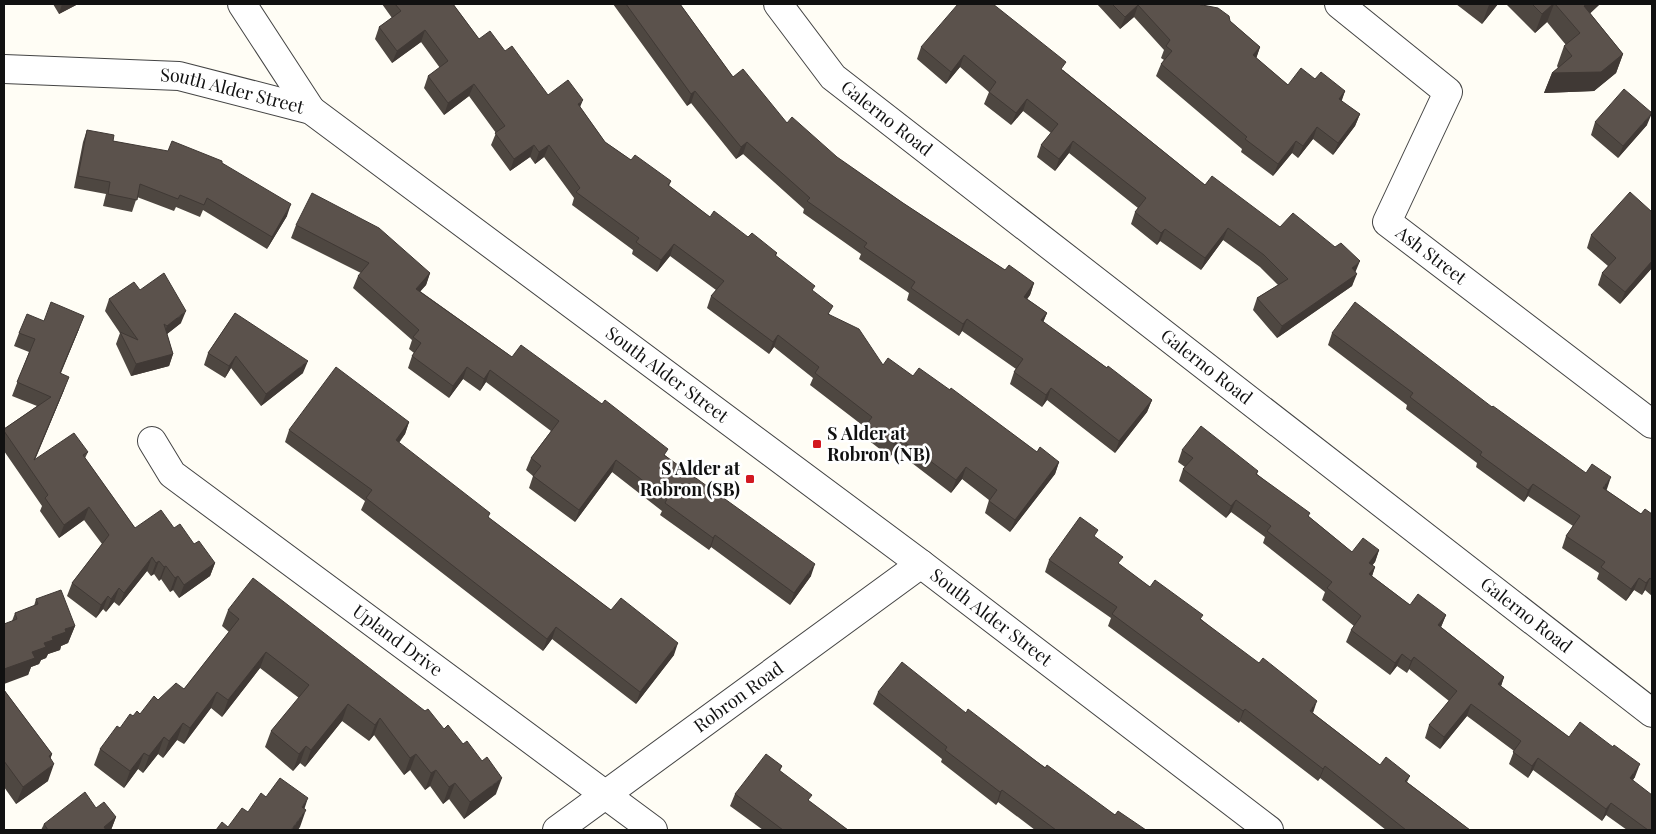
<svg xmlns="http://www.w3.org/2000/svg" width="1656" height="834" font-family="'Playfair Display',serif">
<rect width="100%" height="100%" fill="#fffdf5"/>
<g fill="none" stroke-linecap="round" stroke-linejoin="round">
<defs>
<g id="minor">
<path d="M242 4 311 110"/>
<path id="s1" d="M778 4 833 77 1652 713"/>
<path id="s2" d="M1339 4 1448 92 1387 222 1652 424"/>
<path id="s3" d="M4 69 179 76 311 110 921 564 1269 830"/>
<path id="s4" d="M152 441 172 474 653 830"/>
<path id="s5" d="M557 830 921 564"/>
</g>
</defs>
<use href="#minor" stroke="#444" stroke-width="30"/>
<use href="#minor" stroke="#fff" stroke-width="28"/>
</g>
<path fill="#4e4741" d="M53 4H78L59 14Z
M382 4H453L479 39 505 51 548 95 580 107 605 142 631 160 671 181 669 186 710 217 777 253 776 256 813 291 830 315 883 365 950 390 1037 452 1059 462 1055 474 1010 532 985 513 989 500 962 479 951 493 895 450 890 457 863 436 866 428 810 385 813 378 774 347 769 354 707 308 711 296 716 290 670 256 657 272 632 254 633 250 572 205 574 198 544 157 535 164 530 157 510 171 491 145 496 133 469 96 444 115 424 88 428 76 440 68 421 42 392 63 375 39 379 27 392 18Z
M613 4H680L733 77 787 123 903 203 1005 270 1034 283 1030 295 1027 299 1047 313 1043 322 1152 400 1147 412 1115 453 1047 400 1042 407 1010 384 1014 372 1016 369 962 331 959 336 907 300 909 293 859 259 861 254 803 213 804 209 743 154 736 159 691 103 687 106Z
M1097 4H1197L1230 21 1260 47 1256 58 1288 85 1315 79 1345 91 1341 101 1360 114 1355 126 1333 155 1313 139 1298 158 1292 153 1273 176 1241 152 1242 149 1156 76 1161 64 1164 60 1161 58 1164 50 1134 17 1120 29Z
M1456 4H1498L1482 24Z
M1506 4H1600L1590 13 1623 54 1616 73 1594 91 1544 93 1552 73 1558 68 1557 66 1564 46 1566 45 1547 22 1535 33Z
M921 47 1063 70 1205 185 1280 227 1356 273 1352 286 1277 338 1253 310 1257 298 1278 285 1260 267 1223 240 1201 270 1160 241 1157 245 1131 224 1135 212 1138 208 1069 153 1055 171 1037 157 1041 145 1051 133 1023 111 1011 125 984 104 989 92 960 67 946 84 917 59Z
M1595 122 1647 125 1618 158 1591 135Z
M87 130 113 141 222 163 287 216 267 249 203 210 200 217 176 207 174 211 137 197 132 212 103 206 106 194 74 188 83 142Z
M1652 212V268L1620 304 1598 285 1602 273 1608 266 1587 248 1591 235Z
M296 225 430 273 426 285 420 291 512 357 666 456 811 576 790 605 711 547 709 550 660 515 662 511 612 472 575 522 529 488 533 476 526 470 531 458 551 431 486 382 480 391 463 379 449 398 408 368 412 356 414 353 409 349 412 340 353 288 358 276 361 273 291 238Z
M140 290 181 323 167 334 173 354 169 366 131 376 116 344 120 333 105 311 109 299Z
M235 313 303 373 261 406 231 368 225 378 204 365 208 353Z
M44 321 79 329 61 373 64 390 35 460 88 452 85 458 135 528H174L194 544 215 563 210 576 179 598 173 590 170 592 161 579 159 581 154 574 151 576 147 571 119 606 114 602 106 612 103 609 96 618 67 596 72 583 102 544 84 520 59 538 40 511 42 506 4 451V429L37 406 12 396 29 352 14 346 19 333Z
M1332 333 1492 407 1607 489 1606 490 1641 514H1652V596L1645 590 1642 595 1634 590 1626 601 1597 579 1599 573 1562 548 1566 536 1573 526 1528 496 1524 502 1476 467 1477 463 1406 409 1407 405 1328 345Z
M409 422 405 434 399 443 489 518 611 610 674 655 636 704 552 639 543 651 361 510 365 501 285 442 289 430Z
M1182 450 1258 471 1257 474 1352 552 1379 550 1375 562 1372 565 1375 567 1372 576 1410 605 1446 615 1441 627 1504 677 1501 686 1569 737 1635 777 1633 780 1652 830H1627L1606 815 1602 821 1533 770 1528 778 1509 764 1514 751 1467 716 1440 749 1425 738 1429 725 1449 701 1409 669 1407 673 1397 666 1390 675 1346 642 1351 630 1354 626 1322 600 1325 592 1263 543 1265 537 1231 512 1226 518 1179 481 1183 469 1185 467 1178 462Z
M1096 538 1120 565 1150 587 1201 619 1313 713 1380 765 1410 776 1407 782 1470 830H1386L1320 778 1318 781 1240 721 1239 723 1108 626 1111 618 1045 572 1049 560Z
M36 599 75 626 68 643 61 646 60 650 48 654 46 658 41 660 39 664 31 667 28 675 12 621 15 613 34 606Z
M228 610 444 729 496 794 464 819 449 799 443 804 430 786 425 790 410 770 404 775 374 735 369 741 342 721 305 767 300 763 293 771 265 747 271 731 299 698 260 668 222 717 211 708 184 744 177 740 163 758 158 754 143 773 138 769 124 788 94 765 100 749 120 728 133 716 140 714 158 700 184 689 229 632 222 626Z
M4 690 52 754 50 759 48 781 16 804 4 787Z
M878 692 966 713 1115 815 1146 830H1035L998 802 996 805 941 762 942 759 873 704Z
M782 766 780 771 810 802 848 830H763L730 806 735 794Z
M96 808 116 817 111 830H41L44 824Z"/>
<path fill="#403935" d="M62 4H78L59 14Z
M1490 4H1498L1482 24 1489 5Z
M1553 4H1554L1547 22 1535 33 1542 14Z
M1587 4H1600L1577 26 1584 6Z
M1138 5 1134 17 1120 29 1125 17Z
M425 30 421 42 392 63 397 51Z
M1260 47 1256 59 1253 55Z
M1623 54 1616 73 1594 91 1544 93 1552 73Z
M964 55 960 67 946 84 951 72Z
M474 84 469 96 444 115 448 103Z
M695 91 691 103 687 106 691 94Z
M1345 91 1341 103 1339 99Z
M1027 99 1023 111 1011 125 1016 113Z
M583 100 578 112V104Z
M1652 113 1647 125 1618 158 1623 146Z
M1360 114 1355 126 1333 155 1338 143Z
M1317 127 1313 139 1298 158 1303 146Z
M1073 141 1069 153 1055 171 1059 159Z
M1296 141 1292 153 1273 176 1278 164Z
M747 142 743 154 736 159 741 147Z
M534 145 530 157 510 171 514 159Z
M549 145 544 157 535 164 539 152Z
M291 204 287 216 267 249 272 237Z
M1228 228 1223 240 1201 270 1205 258Z
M1165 229 1160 241 1157 245 1161 233Z
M674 244 670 256 657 272 661 260Z
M1360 261 1355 273 1352 268Z
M1652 261V268L1620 304 1625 292Z
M430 273 426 285 412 301 416 289Z
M1357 274 1352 286 1277 338 1282 326Z
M1034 283 1030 295 1020 309 1024 297Z
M186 311 181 323 162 338 167 326Z
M1047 313 1042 325 1041 320Z
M84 316 79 329 55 386 60 373Z
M967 319 962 331 959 336 963 324Z
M778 335 774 347 769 354 773 342Z
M173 354 169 366 131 376 136 364Z
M236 356 231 368 225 378 229 366Z
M308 361 303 373 261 406 266 394Z
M467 367 463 379 449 398 453 386Z
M490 370 486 382 480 391 484 379Z
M69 377 64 390 29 473 34 460Z
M1051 388 1047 400 1042 407 1046 395Z
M1152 400 1147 412 1115 453 1119 441Z
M409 422 405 434 391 452 396 440Z
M899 438 895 450 890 457 894 444Z
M616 460 612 472 575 522 579 510Z
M1059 462 1055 474 1010 532 1015 520Z
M966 467 962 479 951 493 956 480Z
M1611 477 1607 489 1599 500 1603 488Z
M1533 484 1528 496 1524 502 1528 490Z
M1236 500 1231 512 1226 518 1231 506Z
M89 507 84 520 59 538 64 525Z
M715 535 711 547 709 550 713 538Z
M1379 550 1375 562 1365 575 1369 563Z
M152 557 147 571 119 606 124 593Z
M159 561 154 574 151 576 156 563Z
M215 563 210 576 179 598 184 585Z
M815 564 811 576 790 605 794 593Z
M166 566 161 579 159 581 164 567Z
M1375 567 1371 579 1369 574Z
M178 576 173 590 170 592 175 578Z
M1639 578 1634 590 1626 601 1631 589Z
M1650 578 1645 590 1642 595 1646 583Z
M119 588 114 602 106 612 111 599Z
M108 596 103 609 96 618 101 605Z
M1446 615 1441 627 1438 625Z
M75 626 68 643 61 646 60 650 48 654 46 658 41 660 39 664 31 667 28 675 4 684V669L32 652 52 637 65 629Z
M556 627 552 639 543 651 547 639Z
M678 643 674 655 636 704 640 692Z
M266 652 260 668 222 717 228 700Z
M1402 654 1397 666 1390 675 1395 663Z
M1414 657 1409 669 1407 673 1411 661Z
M1504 677 1500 689 1498 684Z
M217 692 211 708 184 744 190 728Z
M1317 701 1313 713 1310 711Z
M348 704 342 721 305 767 311 750Z
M1471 704 1467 716 1440 749 1444 737Z
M1245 709 1240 721 1239 723 1243 711Z
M380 718 374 735 369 741 375 725Z
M183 723 177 740 163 758 169 741Z
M164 737 158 754 143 773 149 756Z
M306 746 300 763 293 771 299 754Z
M144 753 138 769 124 788 130 771Z
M52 754 46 770 54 764 48 781 16 804 23 787 49 756Z
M416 754 410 770 404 775 410 758Z
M1538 758 1533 770 1528 778 1532 766Z
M1640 764 1635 777 1625 790 1630 778Z
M1325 766 1320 778 1318 781 1323 769Z
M436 770 430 786 425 790 431 773Z
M502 778 496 794 464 819 470 802Z
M455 783 449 799 443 804 449 787Z
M1002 790 998 802 996 805 1000 792Z
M308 798 302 816V807Z
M1611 803 1606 815 1602 821 1606 809Z
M306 810 300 827 298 830H291Z
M116 817 111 830H102L104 827Z"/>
<path fill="#5b524c" stroke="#403935" d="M395 4H453L479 39 490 31 505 51 512 46 548 95 568 80 583 100 578 104 605 142 631 160 635 155 671 181 668 185 710 217 714 211 748 237 752 233 777 253 775 255 815 286 812 290 833 306 828 314 859 329 883 365 888 358 913 376 919 368 950 390 951 388 1037 452 1040 447 1059 462 1015 520 989 501 997 490 966 467 956 480 899 438 894 444 867 424 872 417 815 373 819 367 778 335 773 342 711 296 724 281 674 244 661 260 636 242 639 238 576 192 580 188 549 145 539 152 534 145 514 159 495 133 505 126 474 84 448 103 428 76 448 61 425 30 397 51 379 27 401 11Z
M626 4H680L733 77 743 69 787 123 792 117 837 157 903 203 1005 270 1009 265 1034 283 1024 297 1047 313 1041 320 1107 368 1108 366 1152 400 1119 441 1051 388 1046 395 1014 372 1023 359 967 319 963 324 911 288 915 282 864 247 867 243 807 201 810 198 747 142 741 147 695 91 691 94Z
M958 4H993L1066 62 1061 69 1205 185 1212 176 1280 227 1293 213 1335 247 1341 243 1360 261 1352 268 1357 274 1282 326 1257 298 1288 279 1264 255 1228 228 1205 258 1165 229 1161 233 1135 212 1146 198 1073 141 1059 159 1041 145 1058 124 1027 99 1016 113 989 92 996 82 964 55 951 72 921 47Z
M1112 4H1197L1218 8 1229 16 1230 21 1260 47 1253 55 1288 85 1301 68 1315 79 1321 72 1345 91 1339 99 1360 114 1338 143 1317 127 1303 146 1296 141 1278 164 1245 139 1247 137 1161 64 1172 51 1166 46 1170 40 1138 5 1125 17Z
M1532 4H1553L1542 14Z
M1555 4H1587L1584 6 1623 54 1601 72 1552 73 1572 56 1564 46 1580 33Z
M1624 89 1652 113 1623 146 1595 122Z
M87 130 114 135 113 141 168 151 172 141 222 161V163L291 204 272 237 207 198 204 205 180 195 178 199 140 184 137 200 108 194 110 182 78 176Z
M1630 192 1652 212V261L1625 292 1602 273 1616 258 1591 235Z
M312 193 379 228 430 273 416 289 512 357 521 345 602 404 605 400 668 449 664 455 815 564 794 593 715 535 713 538 665 503 667 499 616 460 579 510 533 476 541 466 531 458 559 421 490 370 484 379 467 367 453 386 412 356 421 343 413 337 419 330 358 276 369 263 296 225Z
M164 273 186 311 167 326 164 324 173 354 136 364 120 332 138 340 109 299 134 282 140 290Z
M51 302 84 316 60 373 69 377 34 460 74 433 88 452 83 455 135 528 161 510 174 528 180 524 194 544 199 541 215 563 184 585 178 576 175 578 166 566 164 567 159 561 156 563 152 557 124 593 119 588 111 599 108 596 101 605 72 583 109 535 89 507 64 525 45 498 48 495 4 431V429L51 397 17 382 35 339 19 333 27 314 44 321Z
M1355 302 1492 407 1493 406 1586 473 1592 464 1611 477 1603 488 1641 514 1645 509 1652 514V580L1650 578 1646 583 1639 578 1631 589 1601 567 1605 562 1566 536 1580 516 1533 484 1528 490 1480 455 1482 452 1410 397 1413 393 1332 333Z
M235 313 308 361 266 394 236 356 229 366 208 353Z
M336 367 409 422 396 440 490 513 488 517 611 610 621 598 678 643 640 692 556 627 547 639 366 498 372 490 289 430Z
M1201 426 1258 471 1256 474 1310 513 1308 516 1352 552 1363 538 1379 550 1369 563 1375 567 1369 574 1410 605 1418 594 1446 615 1438 625 1504 677 1498 684 1569 737 1580 722 1613 747 1614 745 1640 764 1630 778 1652 795V830H1648L1611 803 1606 809 1538 758 1532 766 1513 752 1521 741 1471 704 1444 737 1429 725 1457 691 1414 657 1411 661 1402 654 1395 663 1351 630 1361 616 1327 588 1332 582 1267 531 1271 526 1236 500 1231 506 1183 469 1193 458 1182 450Z
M1080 517 1098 530 1094 536 1123 557 1118 563 1150 587 1155 580 1203 615 1200 619 1259 663 1263 658 1317 701 1310 711 1380 765 1386 757 1410 776 1405 781 1470 830H1406L1325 766 1323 769 1245 709 1243 711 1112 614 1117 607 1049 560Z
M253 578 425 711 428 709 444 729 448 725 463 744 467 741 482 761 487 757 502 778 470 802 455 783 449 787 436 770 431 773 416 754 410 758 380 718 375 725 348 704 311 750 306 746 299 754 271 731 309 685 266 652 228 700 217 692 190 728 183 723 169 741 164 737 149 756 144 753 130 771 100 749 117 726 120 728 130 714 133 716 137 711 140 714 154 696 158 700 176 683 184 689 239 619 228 610Z
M61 590 75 626 65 629 66 632 52 637 53 640 44 643 46 647 32 652 35 658 4 669V624L17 619 15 613 38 604 36 599Z
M902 662 966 713 968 709 1045 768 1047 765 1115 815 1118 811 1146 830H1056L1002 790 1000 792 945 750 947 747 878 692Z
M4 690 52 754 49 756 54 764 23 787 4 761Z
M766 754 782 766 779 770 812 795 808 800 848 830H783L735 794Z
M280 778 308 798 302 807 306 810 291 830H216L222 822 228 827 242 808 248 812 261 793 266 797Z
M85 792 96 808 104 802 116 817 104 827 106 830H48L44 824Z"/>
<g fill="#d21820" stroke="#fff" stroke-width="2">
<rect x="812" y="439" width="10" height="10" rx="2.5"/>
<rect x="745" y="474" width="10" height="10" rx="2.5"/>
</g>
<g text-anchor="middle" stroke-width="5" stroke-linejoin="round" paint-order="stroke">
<g font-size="18" fill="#111" stroke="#fff">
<text dy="6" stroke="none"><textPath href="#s3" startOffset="230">South Alder Street</textPath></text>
<text dy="6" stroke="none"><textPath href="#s1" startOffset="159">Galerno Road</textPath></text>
<text dy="6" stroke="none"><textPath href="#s2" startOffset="339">Ash Street</textPath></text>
<text dy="6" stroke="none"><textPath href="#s1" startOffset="564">Galerno Road</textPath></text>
<text dy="6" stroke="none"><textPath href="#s3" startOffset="755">South Alder Street</textPath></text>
<text dy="6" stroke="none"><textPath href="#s1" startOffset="969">Galerno Road</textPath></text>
<text dy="6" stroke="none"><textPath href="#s3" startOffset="1160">South Alder Street</textPath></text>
<text dy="6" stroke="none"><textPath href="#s4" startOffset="319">Upland Drive</textPath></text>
<text dy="6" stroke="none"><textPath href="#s5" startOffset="225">Robron Road</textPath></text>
</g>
<g font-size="18" font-weight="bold" fill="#111" stroke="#fff" text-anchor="start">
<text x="827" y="440">S Alder at<tspan x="827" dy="21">Robron (NB)</tspan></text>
<text x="740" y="475" text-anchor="end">S Alder at<tspan x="740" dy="21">Robron (SB)</tspan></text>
</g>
</g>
<rect width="1656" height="834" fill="none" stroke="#111111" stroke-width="10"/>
</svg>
